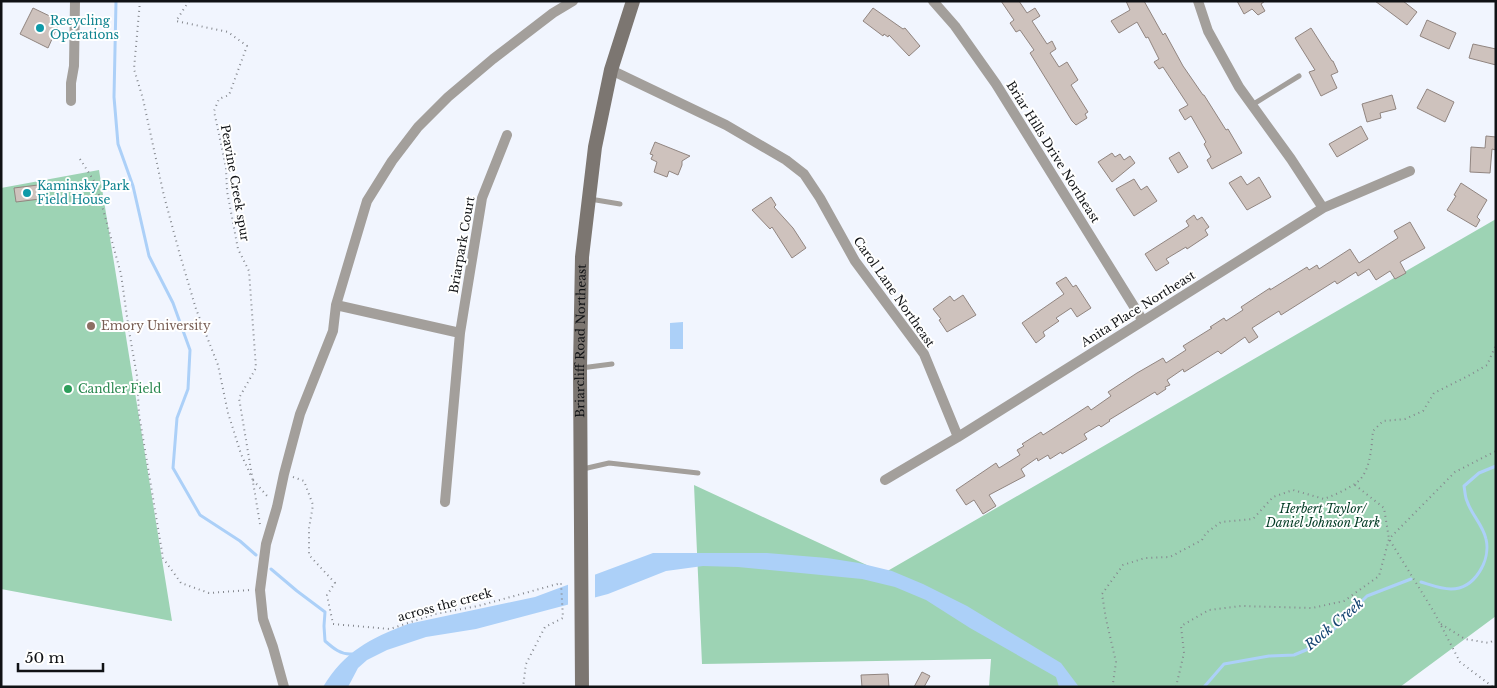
<svg xmlns="http://www.w3.org/2000/svg" width="1497" height="688" font-family="'Libre Baskerville',serif">
<rect width="100%" height="100%" fill="#f1f5fe"/>
<path fill="#9dd3b4" d="M99 170 172 621 1 589V188Z
M1496 219V616L1400 687H989L991 659 702 664 694 485 884 573Z"/>
<path fill="#acd0f8" d="M683 322V349H670V323Z
M653 553H767L827 558 859 563 892 571 923 584 967 606 1061 663 1079 687H1059L1056 677 970 628 926 600 895 587 862 579 738 567 703 566 666 571 608 594 476 629 426 637 387 650 367 660 358 668 348 687H323C345 651 369 639 408 624L535 597Z"/>
<path fill="#f1f5fe" d="M595 573V601L568 608V583Z"/>
<g fill="none" stroke-linecap="round" stroke-linejoin="round">
<path stroke="#acd0f8" stroke-width="3" d="M116 1 114 97 118 144 133 186 149 256 173 303 190 350 188 389 177 418 173 468 200 515 240 541 256 555
M271 569 297 591 325 612 324 626 325 641C333 648 341 655 352 654
M1421 582C1431 585 1441 589 1451 589 1475 589 1491 560 1486 539 1483 525 1471 514 1467 501 1465 497 1465 491 1464 486L1479 473 1496 466
M1204 687 1224 664 1269 656 1294 655 1306 650 1334 629 1367 596 1411 579"/>
</g>
<path fill="#cec2bd" stroke="#918580" d="M1001 1H1019L1027 13 1035 8 1040 16 1032 21 1047 44 1052 41 1056 49 1050 53 1059 67 1067 62 1078 80 1071 85 1088 112 1085 114 1087 118 1076 125 1072 121 1030 53 1034 50 1020 30 1016 32 1010 23 1014 20Z
M1126 1H1144L1163 35 1165 33 1183 66 1203 95H1204L1226 130 1228 129 1242 153 1212 169 1207 160 1211 157 1204 144 1206 142 1191 116 1185 120 1179 110 1188 105 1163 67 1159 69 1154 62 1159 59 1148 37 1146 38 1137 22 1119 33 1111 21 1130 10Z
M1237 1H1265L1261 4 1265 11 1258 15 1252 9 1244 14Z
M1375 1H1403L1417 12 1407 25Z
M33 8 60 21 48 48 20 34Z
M873 8 903 29 905 28 920 46 909 56 889 35 888 37 884 34 883 36 863 21Z
M1427 20 1456 33 1449 49 1420 36Z
M1311 28 1332 61H1333L1338 72 1331 75 1337 88 1321 96 1309 72 1315 70 1295 38Z
M1473 44 1496 49V65L1469 58Z
M1427 89 1454 102 1445 122 1417 108Z
M1392 95 1396 109 1380 113 1381 118 1367 122 1362 104Z
M1361 126 1368 139 1337 157 1329 144Z
M1486 136 1496 137V150L1492 149 1490 173 1470 172 1471 147 1485 148Z
M655 142 690 156 682 161V165L678 175 669 171 667 177 654 172 657 162 651 159 653 155 650 154Z
M1179 152 1188 167 1178 173 1169 158Z
M1112 153 1115 157 1120 154 1124 160 1130 156 1135 163 1112 182 1098 162Z
M1241 176 1247 185 1259 177 1271 197 1247 210 1229 183Z
M1134 179 1141 190 1147 186 1157 201 1134 216 1116 189Z
M1461 183 1487 200 1477 217 1480 220 1476 227 1447 210 1456 196 1454 195Z
M38 185 40 199 16 202 14 188Z
M771 197 776 205 774 207 793 228 806 248 792 258 772 227 770 229 752 210Z
M1194 215 1197 220 1202 217 1209 227 1205 230 1208 235 1187 249 1186 247 1166 259 1169 263 1156 271 1145 254 1189 226 1186 221Z
M1410 222 1425 248 1400 262 1406 273 1395 279 1390 271 1376 280 1369 269 1358 276 1356 272 1337 284 1335 281 1281 315 1279 311 1252 328 1258 337 1249 343 1245 337 1221 354 1218 351 1186 371 1184 372 1183 369 1167 380 1170 385 1165 387 1166 389 1157 395 1155 392 1109 420 1110 421 1101 427 1099 425 1084 434 1087 439 1062 454 1061 452 1050 459 1048 455 1038 461 1037 458 1021 469 1025 476 989 495 996 506 983 514 974 500 966 505 956 490 996 463 999 468 1020 455 1017 450 1024 446 1022 444 1041 432 1043 435 1088 406 1091 410 1111 396 1108 392 1137 373 1163 358 1166 363 1186 350 1183 346 1212 328 1210 327 1224 318 1226 321 1243 310 1241 307 1270 288V290L1307 267 1309 270 1317 265 1319 269 1350 249 1359 263 1398 238 1394 231Z
M1066 277 1073 287 1076 285 1091 308 1077 317 1071 308 1056 318 1059 321 1043 332 1045 336 1036 343 1022 323 1064 294 1056 283Z
M963 295 976 315 947 332 939 320 941 319 933 309 950 296 954 301Z
M922 672 930 676 924 687H914Z
M888 674 889 687H862L861 675Z"/>
<g fill="none" stroke-linecap="round" stroke-linejoin="round">
<path stroke="#85888e" stroke-width="2" stroke-dasharray="1 4" stroke-linecap="butt" d="M140 1 134 69 143 99 164 196 180 255 196 309 218 365 228 413 241 454 251 476
M189 1 176 21 228 32 247 46 229 95 219 99 214 111 226 168 227 191 238 249 249 271 256 368 239 398 260 524
M80 159 96 184 121 274 129 331 137 376 139 414 163 558 181 583 209 593 250 590
M293 477 304 481 313 505 309 528V555L335 583 327 595 333 624 390 629 435 614 478 606 561 583 563 618 545 627 526 664 523 687
M253 480 268 497
M1355 485 1384 508 1389 539 1434 612 1460 662 1493 687
M1441 624 1465 639 1489 643 1496 639
M1114 687 1113 683 1116 662 1106 619 1102 594 1123 565 1145 558 1170 557 1202 540 1206 533 1221 522 1253 519 1273 497 1293 490 1324 499C1334 495 1344 491 1353 485 1371 475 1371 449 1373 431L1383 421 1405 419 1423 411 1434 393 1468 376 1487 365 1496 345
M1176 687 1184 653 1181 626 1209 610 1241 606 1312 608 1344 601 1379 576 1389 539 1455 472 1496 451"/>
<path stroke="#a39f9b" stroke-width="5" d="M1252 105 1299 76
M590 199 620 204
M581 368 612 364
M583 469 609 463 698 473"/>
<path stroke="#a39f9b" stroke-width="10" d="M933 1 955 26 996 84 1143 321
M1198 1 1208 31 1239 87 1291 159 1323 208
M611 70 726 125 786 160 804 174 820 198 855 261 924 354 958 437
M71 101V83L74 66 75 1
M336 305 460 333
M885 480 958 437 1323 208 1410 171
M445 502 460 333 482 198 507 135
M284 687 273 647 263 619 260 590 266 544 277 507 284 474 300 414 333 331 336 305 367 201 392 161 418 127 448 97 493 59 553 13 573 1"/>
<path stroke="#7c7671" stroke-width="14" id="s1" d="M582 687 580 368 582 257 595 147 611 70 633 1"/>
</g>
<g fill="#0f9aa8" stroke="#fff" stroke-width="2">
<circle cx="40" cy="28" r="5"/>
<circle cx="27" cy="193" r="5"/>
</g>
<circle fill="#8d6e63" stroke="#fff" stroke-width="2" cx="91" cy="326" r="5"/>
<circle fill="#2e9e5b" stroke="#fff" stroke-width="2" cx="68" cy="389" r="5"/>
<g text-anchor="middle" stroke-width="4" stroke-linejoin="round" paint-order="stroke">
<g font-size="12" fill="#0d838f" stroke="#fff" text-anchor="start">
<text x="50" y="25">Recycling<tspan x="50" dy="14">Operations</tspan></text>
<text x="37" y="190">Kaminsky Park<tspan x="37" dy="14">Field House</tspan></text>
</g>
<g font-size="12" fill="#101215" stroke="#fff">
<text transform="translate(1053 152) rotate(58)" y="4">Briar Hills Drive Northeast</text>
<text transform="translate(235 183) rotate(80)" y="4">Peavine Creek spur</text>
<text transform="translate(462 245) rotate(-80)" y="4">Briarpark Court</text>
<text transform="translate(894 292) rotate(55)" y="4">Carol Lane Northeast</text>
<text transform="translate(1138 309) rotate(-32)" y="4">Anita Place Northeast</text>
<text dy="4" stroke="none"><textPath href="#s1" startOffset="346">Briarcliff Road Northeast</textPath></text>
<text transform="translate(445 605) rotate(-15)" y="4">across the creek</text>
</g>
<g font-size="12" fill="#785e54" stroke="#fff" text-anchor="start">
<text x="101" y="330">Emory University</text>
</g>
<g font-size="12" fill="#27864d" stroke="#fff" text-anchor="start">
<text x="78" y="393">Candler Field</text>
</g>
<g font-size="12" font-style="italic" fill="#013a23" stroke="#fff">
<text x="1323" y="513">Herbert Taylor/<tspan x="1323" dy="14">Daniel Johnson Park</tspan></text>
</g>
<g font-size="14" font-style="italic" fill="#144471" stroke="#fff">
<text transform="translate(1334 624) rotate(-40)" y="5">Rock Creek</text>
</g>
</g>
<rect width="1497" height="688" fill="none" stroke="#101215" stroke-width="5"/>
<path d="M18 663v8h85v-8" fill="none" stroke="#101215" stroke-width="2.5"/>
<text x="25" y="663" font-size="15" fill="#101215" stroke="#ffffff" stroke-width="4" paint-order="stroke">50 m</text>
</svg>
